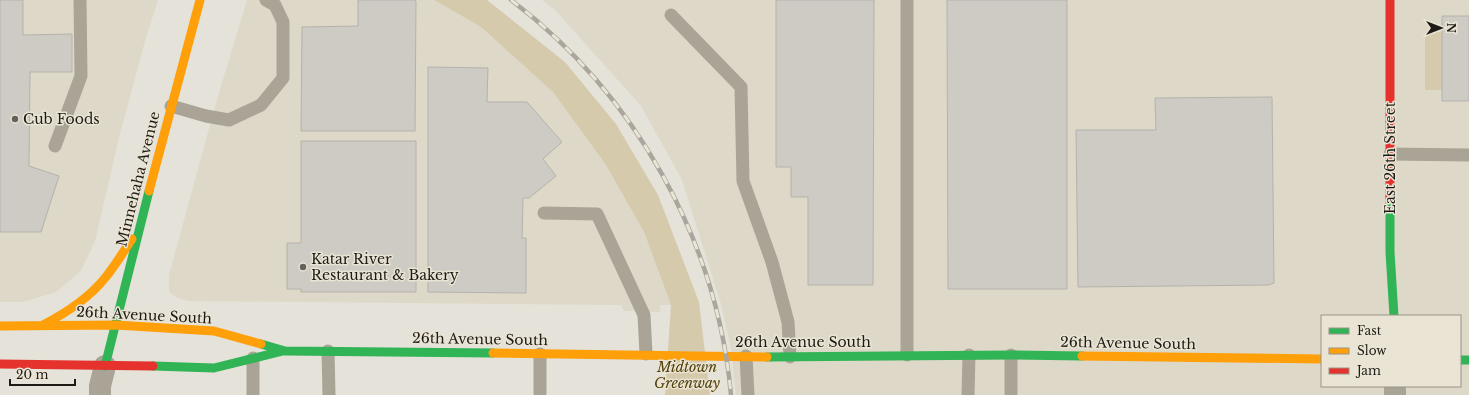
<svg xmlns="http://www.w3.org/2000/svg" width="1469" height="395" font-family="'Libre Baskerville',serif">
<rect width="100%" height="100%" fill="#e5e2d9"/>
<path fill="#ded8c8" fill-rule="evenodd" d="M0 0H158L145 41 120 134 95 241 81 271 56 292 23 302H0Z
M247 0H434L481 27 553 92 606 165 644 232 671 305H660V312L624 311 621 305 188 301 177 298 169 292V275L216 103Z
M542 0H1469V395H736L731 348 721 304 682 180 641 106 556 11ZM1322 316H1460V386H1322Z"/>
<path fill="#d6caac" d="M434 0H487L565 62 616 124 658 195 699 302 710 395H665L671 305 644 232 606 165 553 92 481 27Z
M1425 32H1442V90H1425Z"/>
<path fill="#cdcbc4" stroke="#b4b2ab" d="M0 0H23V35L72 34V72H30L29 166 59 176 41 232H0Z
M358 0H414L416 1 415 131H301L302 27 358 26Z
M776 0H874L873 285H808V197H791V167H776Z
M947 0H1067V289H948Z
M1442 16H1469V101H1442Z
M428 67 488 68 487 102H527L562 142 543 159 556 176 529 198H523L522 238H526V293L428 292Z
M1272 97 1274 283 1268 285 1078 287 1076 130H1156L1155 98Z
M301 141H416V292H301V289H287V243H301Z"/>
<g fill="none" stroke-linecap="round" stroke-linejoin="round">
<path stroke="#a9a495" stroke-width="13" d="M671 15 741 87 743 181 772 262 788 322 790 357
M171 106 206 116 229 120 261 105 283 78V22L275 5 266 0
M55 146 81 76 80 0
M1390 154 1469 155
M544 213 597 214 644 315 646 354
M328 351 329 395
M540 354V395
M907 355V0
M1011 355V395
M746 356 748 395
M253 395V358
M968 395 969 355"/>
<path stroke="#a9a495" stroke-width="22" d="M1395 386V395
M100 395V386L105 366"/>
<path stroke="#30b455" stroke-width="9" d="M1390 197V252L1394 316
M261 344 285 351 493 353
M767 357 1011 355 1082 356
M1460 360H1469
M105 366 149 191
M153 366 214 368 283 351"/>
<path stroke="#ff9f0a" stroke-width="9" d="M149 191 200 0
M43 325C66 313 89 298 105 278 115 266 123 252 132 239
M0 326 116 325 214 331 261 344
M493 353 767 357
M1082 356 1322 359"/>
<path stroke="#e5322d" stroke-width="9" d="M1390 0V197
M0 364 153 366"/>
<defs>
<path id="rail" d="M511 0C635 94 717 240 731 395"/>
</defs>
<use href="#rail" stroke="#aaa69d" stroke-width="4.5"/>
<use href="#rail" stroke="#eae4d4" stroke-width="3" stroke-dasharray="9" stroke-linecap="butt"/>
</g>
<g fill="#64615a" stroke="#eae4d4" stroke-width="1.5">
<circle cx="15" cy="119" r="4"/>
<circle cx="303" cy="267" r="4"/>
</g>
<g text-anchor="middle" stroke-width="3" stroke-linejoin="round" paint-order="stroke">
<g font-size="14" fill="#1e1b16" stroke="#eae4d4" text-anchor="start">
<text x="23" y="124">Cub Foods</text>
<text x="311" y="264">Katar River<tspan x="311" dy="16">Restaurant &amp; Bakery</tspan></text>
</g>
<g font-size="14" fill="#1e1b16" stroke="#eae4d4">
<text transform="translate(1390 158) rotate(-90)" y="5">East 26th Street</text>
<text transform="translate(138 179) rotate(-76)" y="5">Minnehaha Avenue</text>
<text transform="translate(144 315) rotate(3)" y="5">26th Avenue South</text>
<text transform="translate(480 339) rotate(1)" y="5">26th Avenue South</text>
<text x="803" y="347">26th Avenue South</text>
<text transform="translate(1128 343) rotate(1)" y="5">26th Avenue South</text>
</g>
<g font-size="14" font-style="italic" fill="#503f07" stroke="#eae4d4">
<text x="687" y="372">Midtown<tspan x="687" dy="16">Greenway</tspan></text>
</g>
</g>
<rect x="1321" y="315" width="140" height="72" fill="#eae4d4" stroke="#989488"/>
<rect x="1329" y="328" width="20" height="6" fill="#30b455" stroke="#989488"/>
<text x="1357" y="335" font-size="12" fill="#1e1b16">Fast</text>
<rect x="1329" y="348" width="20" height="6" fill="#ff9f0a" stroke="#989488"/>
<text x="1357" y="355" font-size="12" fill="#1e1b16">Slow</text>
<rect x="1329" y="368" width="20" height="6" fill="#e5322d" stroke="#989488"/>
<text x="1357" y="375" font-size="12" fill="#1e1b16">Jam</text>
<g transform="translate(1441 28) rotate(90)" stroke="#eae4d4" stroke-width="3" paint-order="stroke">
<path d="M0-3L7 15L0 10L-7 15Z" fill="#1e1b16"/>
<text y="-6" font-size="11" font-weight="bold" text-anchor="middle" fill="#1e1b16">N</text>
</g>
<path d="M10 379v6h65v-6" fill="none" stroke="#1e1b16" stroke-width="2"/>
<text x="16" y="379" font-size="12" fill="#1e1b16" stroke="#eae4d4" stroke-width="3" paint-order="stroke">20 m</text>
</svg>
